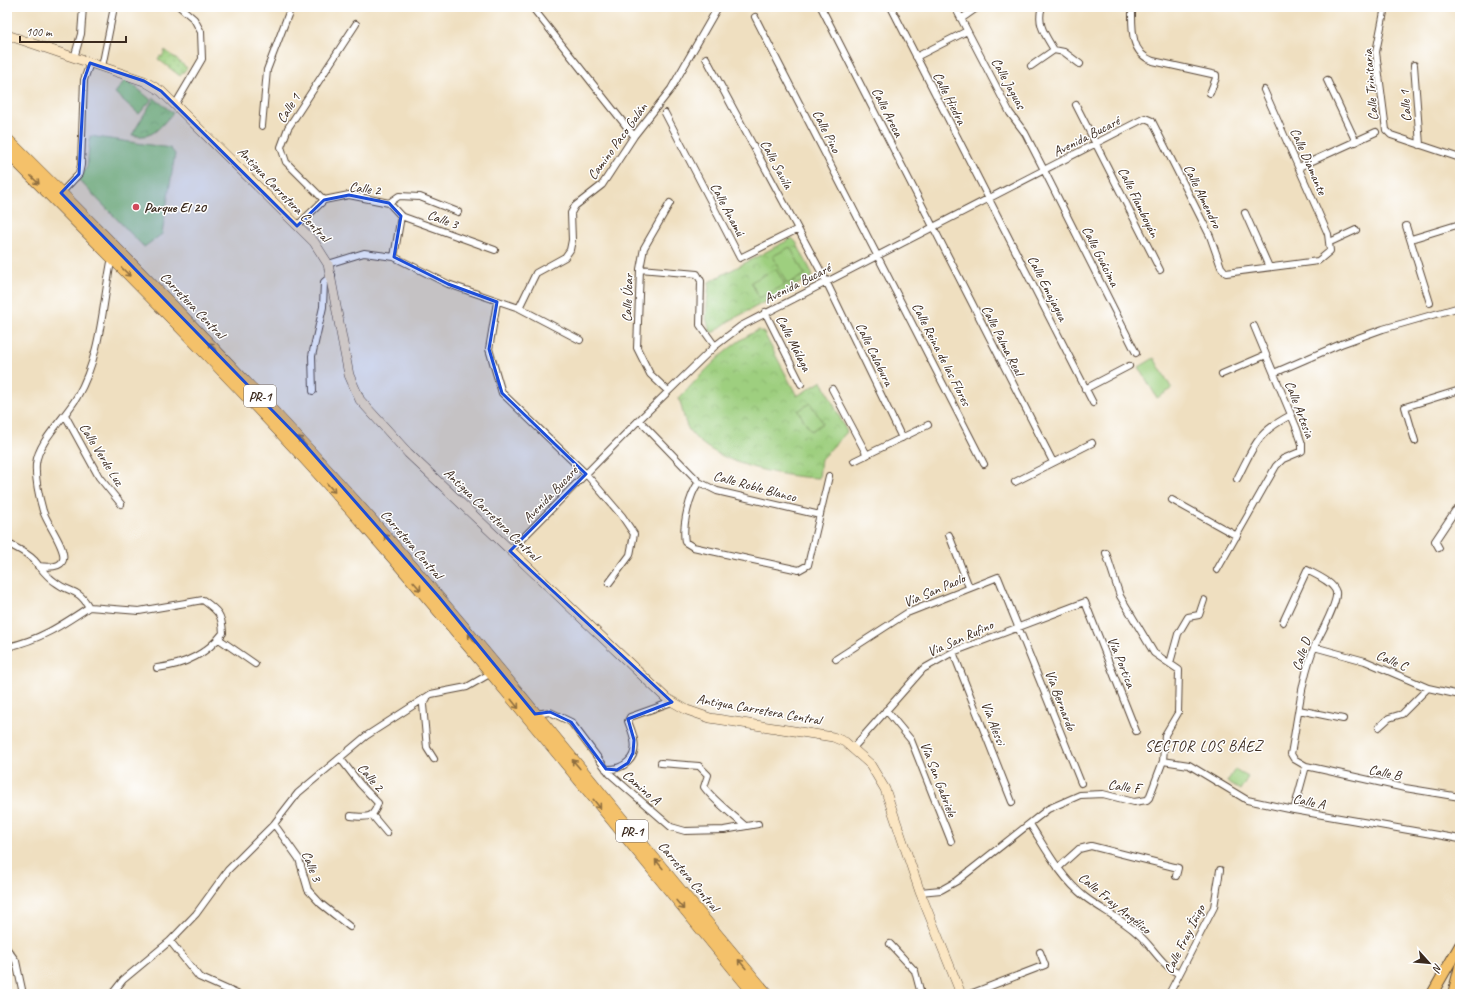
<svg xmlns="http://www.w3.org/2000/svg" width="1467" height="1001" font-family="Caveat,sans-serif">
<defs>
<pattern id="grass-dots" width="8" height="8" patternUnits="userSpaceOnUse"><rect width="8" height="8" fill="#9ecf7f"/><path d="M2 2h.1M6 6h.1" fill="none" stroke="#89b26d" stroke-width="1.8" stroke-linecap="round"/></pattern>
<pattern id="park-crowns" width="20" height="18" patternUnits="userSpaceOnUse"><rect width="20" height="18" fill="#9ecf7f"/><path d="M2 6a3 3 0 1 1 6 0M12 15a3 3 0 1 1 6 0" fill="none" stroke="#89b26d"/></pattern>
</defs>
<rect width="100%" height="100%" fill="#fff"/>
<filter id="ink" filterUnits="userSpaceOnUse"><feTurbulence type="fractalNoise" baseFrequency=".025" numOctaves="2"/><feDisplacementMap in="SourceGraphic" scale="8" xChannelSelector="R" yChannelSelector="G"/><feConvolveMatrix kernelMatrix="1 2 1 2 8 2 1 2 1" color-interpolation-filters="sRGB"/></filter>
<filter id="wash" filterUnits="userSpaceOnUse"><feTurbulence type="fractalNoise" baseFrequency=".012" numOctaves="4" result="noise"/><feDisplacementMap in="SourceGraphic" scale="16" xChannelSelector="R" yChannelSelector="G"/><feGaussianBlur stdDeviation="0.9" result="paint"/><feColorMatrix in="noise" values="0 0 0 0 0 0 0 0 0 0 0 0 0 0 0 0 0 1.4 0 .05"/><feComposite in="paint" operator="in"/></filter>
<g filter="url(#wash)">
<rect width="100%" height="100%" fill="#efdfc0"/>
<path fill="url(#grass-dots)" stroke="#6c7c4e" d="M165 50 187 68 180 76 158 59 160 56 162 57Z"/>
<path fill="url(#park-crowns)" stroke="#6c7c4e" d="M154 98 173 113C159 127 154 140 132 135Z
M792 238 796 242 812 273V277L729 321 714 332H710L706 317 709 282Z
M759 330 764 333 797 396 822 381 847 432 821 459 819 478C781 477 712 463 689 430 684 422 682 407 679 398 703 374 728 343 759 330Z"/>
<path fill="#9ecf7f" stroke="#6c7c4e" d="M126 79 151 100 139 114 115 93Z
M90 136 170 148 175 154 162 234 144 247 79 180 87 167Z
M790 247 805 275 787 284 773 256Z
M776 269 785 285 759 298 751 282Z
M1154 358 1172 389 1157 398 1139 367Z
M810 403 823 423 811 431 798 411Z
M1235 769 1248 777 1240 790 1227 782Z"/>
</g>
<g filter="url(#ink)">
<g fill="none" stroke-linecap="round" stroke-linejoin="round">
<defs>
<path id="street" d="M532 7 634 136
M821 7 1053 462
M891 7 1093 403
M955 7 1010 113 1025 133 1044 170 1136 353
M1042 7C1036 24 1046 36 1054 50L1064 52 1080 64
M1132 7C1132 28 1130 53 1153 61L1216 75V78L1210 93
M1385 7 1376 52 1386 130 1391 135 1460 158
M755 17 984 464
M961 19 978 7
M916 57 967 31
M74 58 81 34 83 7
M706 58 826 281 902 438
M1414 65 1420 145
M1031 66 1054 50
M102 67 114 7
M1327 80 1356 142
M175 105 202 59 201 32 194 19 180 7
M1076 105 1160 270
M665 113 740 258 798 229
M262 126 267 70 291 7
M1299 167 1376 132
M61 193 79 174 81 165 84 80 90 63
M324 200 286 162 281 147 288 128 356 24
M389 203 401 216 495 250
M1245 213 1269 267
M297 226 324 200 349 195 389 203 399 196 420 197 458 212
M1406 226 1430 303
M1411 239 1460 224
M1330 242 1356 230
M394 257 401 216
M328 264 364 253 394 257 448 284 519 308 580 340
M640 269 697 274 701 281 700 325 715 346
M497 302 489 349 502 393 586 474 622 516 634 534 630 555 609 583
M519 308 536 273 565 257 570 250 572 240 571 213 575 206 602 185 634 136 671 89 718 7
M765 312 801 384
M1274 373 1341 344 1383 329 1460 307
M1222 374 1266 355
M832 389 867 455
M1085 389 1129 366
M313 391 312 356 323 307 324 282 332 275
M668 391 650 374 637 348 640 269 644 248 670 203
M65 415 99 477 121 504
M639 420 699 482 717 491 820 515
M1415 441 1405 407 1460 390
M854 461 928 425
M1237 479C1254 446 1256 433 1291 415
M699 482C689 495 682 526 685 542L693 547 799 570 808 565 829 476
M1015 482 1092 443
M1172 500 1237 536
M949 535 969 587
M7 543C16 548 26 552 34 560 41 568 46 576 55 582 70 594 77 587 89 607
M1439 548 1435 541 1455 511 1460 507
M510 551 639 420 715 346 741 326 1145 118 1152 121 1210 236 1221 267 1226 273 1318 261 1330 251 1328 234 1264 90
M38 566C88 573 50 532 43 511 39 497 35 478 36 464 38 441 66 417 77 397 102 354 102 304 112 257
M1217 570 1276 466 1283 459 1302 451V444L1297 429 1254 326
M89 607 139 611 203 600C218 611 222 614 223 633 206 655 184 665 157 668
M1283 622 1307 570C1316 575 1333 582 1336 592 1338 602 1321 633 1316 643 1301 677 1298 718 1291 754L1294 759 1306 766 1405 788 1460 797
M219 639 255 664
M7 647C40 640 62 625 89 607
M1314 647 1365 661 1428 688 1460 695
M953 652 1012 802
M836 659 907 613 998 577 1081 783
M1170 663 1178 634 1188 617 1199 615 1204 600
M427 698 423 705 427 748 434 759
M886 710 911 740 951 841
M1299 710 1343 719
M535 714 550 712 571 722 610 774 671 827 685 831 724 830 758 824
M1379 727 1389 718 1402 714 1428 688
M853 748 923 669 953 652 1085 602 1136 731
M340 758 360 784 378 803C373 820 366 817 351 816
M1163 761 1189 765 1247 800 1294 810 1460 839
M661 763 699 766 708 775 704 787C714 801 732 814 745 826
M606 769C623 770 638 759 634 740 633 733 630 727 628 721L630 717 672 702
M1294 810 1306 766
M372 815 387 833
M274 824 299 859 308 890 321 904 350 927
M1030 824C1046 849 1061 878 1085 897 1102 910 1122 919 1138 934 1153 947 1161 965 1179 974
M1058 868 1079 849 1091 846 1178 868 1176 876
M920 892 941 890 957 881 1048 809 1080 795 1103 794 1134 802 1147 800 1149 798 1163 761 1165 735 1178 713 1179 670 1154 653 1120 596 1106 553
M170 941 199 977 237 994
M890 944 915 971 921 994
M7 949 16 961 23 994
M112 994 123 980 170 941 196 914 228 870 274 824 298 793 366 736 431 694 467 687 493 672
M970 994 1045 965 1040 952
M1169 994 1214 907 1220 870"/>
<path id="secondary" d="M7 35 144 81 161 91 314 242 328 264 349 375 360 400 408 453 666 698 687 710 710 718 833 737 845 742 870 764 885 789 920 892 961 994"/>
<path id="primary" d="M1454 990 1460 966
M1432 994 1460 945"/>
<path id="highway" d="M7 139C131 262 254 386 369 517 506 672 633 836 767 994
M7 152C128 274 250 395 363 524 498 677 625 837 754 994"/>
</defs>
<use href="#street" stroke="#564536" stroke-width="8"/>
<use href="#secondary" stroke="#564536" stroke-width="10"/>
<use href="#primary" stroke="#564536" stroke-width="12"/>
<use href="#highway" stroke="#564536" stroke-width="12"/>
<use href="#street" stroke="#fff" stroke-width="6"/>
<use href="#secondary" stroke="#fbe6c3" stroke-width="9"/>
<use href="#primary" stroke="#f4c16a" stroke-width="10"/>
<use href="#highway" stroke="#f4c16a" stroke-width="11"/>
</g>
<defs><path id="oneway-shaft" d="M-6 0H5M1.5-3L5.5 0L1.5 3" fill="none" stroke-width="1.6" stroke-linecap="round" stroke-linejoin="round"/></defs>
<g stroke="#8e6e40">
<use href="#oneway-shaft" transform="translate(35 180) rotate(45)"/>
<use href="#oneway-shaft" transform="translate(126 272) rotate(45)"/>
<use href="#oneway-shaft" transform="translate(213 347) rotate(-133)"/>
<use href="#oneway-shaft" transform="translate(302 441) rotate(-132)"/>
<use href="#oneway-shaft" transform="translate(331 488) rotate(48)"/>
<use href="#oneway-shaft" transform="translate(388 539) rotate(-131)"/>
<use href="#oneway-shaft" transform="translate(417 586) rotate(49)"/>
<use href="#oneway-shaft" transform="translate(472 638) rotate(-129)"/>
<use href="#oneway-shaft" transform="translate(515 704) rotate(51)"/>
<use href="#oneway-shaft" transform="translate(576 764) rotate(-130)"/>
<use href="#oneway-shaft" transform="translate(597 804) rotate(51)"/>
<use href="#oneway-shaft" transform="translate(659 864) rotate(-130)"/>
<use href="#oneway-shaft" transform="translate(680 905) rotate(50)"/>
<use href="#oneway-shaft" transform="translate(742 964) rotate(-130)"/>
</g>
</g>
<path fill="#1d4ed8" fill-opacity="0.2" stroke="#1d4ed8" stroke-width="3" stroke-linejoin="round" d="M90 63 144 81 161 91 297 226 324 200 349 195 389 203 401 216 394 257 448 284 497 302 489 349 502 393 586 474 510 551 672 702 628 719 634 740 633 753 628 763 617 770 606 769 571 722 550 712 535 714 439 597 301 440 61 193 79 174 84 80Z"/>
<circle fill="#d1495b" stroke="#fff" stroke-width="1.5" cx="136" cy="207" r="4"/>
<g text-anchor="middle" stroke-width="3" stroke-linejoin="round" paint-order="stroke">
<g fill="#fff" stroke="#766a62" stroke-width="1">
<rect x="244" y="385" width="32" height="22" rx="3"/>
<rect x="616" y="820" width="32" height="22" rx="3"/>
</g>
<g font-size="13" font-weight="bold" fill="#3b2a1e">
<text x="260" y="401">PR-1</text>
<text x="632" y="836">PR-1</text>
</g>
<g font-size="14" fill="#3b2a1e" stroke="#fff">
<text transform="translate(1009 83) rotate(61)" y="5">Calle Jaguas</text>
<text transform="translate(1370 85) rotate(-95)" y="5">Calle Trinitaria</text>
<text transform="translate(950 98) rotate(63)" y="5">Calle Hiedra</text>
<text transform="translate(1405 106) rotate(-94)" y="5">Calle 1</text>
<text transform="translate(288 108) rotate(-58)" y="5">Calle 1</text>
<text transform="translate(888 112) rotate(63)" y="5">Calle Areca</text>
<text transform="translate(827 131) rotate(63)" y="5">Calle Pino</text>
<text transform="translate(1086 136) rotate(-27)" y="5">Avenida Bucaré</text>
<text transform="translate(617 141) rotate(-54)" y="5">Camino Paco Galán</text>
<text transform="translate(1309 161) rotate(66)" y="5">Calle Diamante</text>
<text transform="translate(777 164) rotate(62)" y="5">Calle Savila</text>
<text transform="translate(365 188) rotate(7)" y="5">Calle 2</text>
<text transform="translate(284 194) rotate(46)" y="5">Antigua Carretera Central</text>
<text transform="translate(1203 196) rotate(64)" y="5">Calle Almendro</text>
<text transform="translate(1139 202) rotate(64)" y="5">Calle Flamboyán</text>
<text transform="translate(728 209) rotate(62)" y="5">Calle Anamú</text>
<text transform="translate(443 219) rotate(20)" y="5">Calle 3</text>
<text transform="translate(1101 256) rotate(63)" y="5">Calle Guácima</text>
<text transform="translate(797 283) rotate(-27)" y="5">Avenida Bucaré</text>
<text transform="translate(1048 288) rotate(63)" y="5">Calle Emajagua</text>
<text transform="translate(627 298) rotate(-88)" y="5">Calle Úcar</text>
<text transform="translate(193 305) rotate(46)" y="5">Carretera Central</text>
<text transform="translate(1003 340) rotate(63)" y="5">Calle Palma Real</text>
<text transform="translate(794 343) rotate(63)" y="5">Calle Málaga</text>
<text transform="translate(875 354) rotate(64)" y="5">Calle Calabura</text>
<text transform="translate(942 354) rotate(63)" y="5">Calle Reina de las Flores</text>
<text transform="translate(1300 409) rotate(69)" y="5">Calle Artesia</text>
<text transform="translate(102 454) rotate(58)" y="5">Calle Verde Luz</text>
<text transform="translate(755 486) rotate(15)" y="5">Calle Roble Blanco</text>
<text transform="translate(550 494) rotate(-46)" y="5">Avenida Bucaré</text>
<text transform="translate(492 514) rotate(44)" y="5">Antigua Carretera Central</text>
<text transform="translate(412 544) rotate(49)" y="5">Carretera Central</text>
<text transform="translate(934 590) rotate(-23)" y="5">Vía San Paolo</text>
<text transform="translate(960 638) rotate(-24)" y="5">Via San Rufino</text>
<text transform="translate(1301 654) rotate(-72)" y="5">Calle D</text>
<text transform="translate(1392 660) rotate(23)" y="5">Calle C</text>
<text transform="translate(1122 662) rotate(68)" y="5">Vía Portica</text>
<text transform="translate(1061 700) rotate(69)" y="5">Vía Bernardo</text>
<text transform="translate(759 709) rotate(10)" y="5">Antigua Carretera Central</text>
<text transform="translate(994 723) rotate(69)" y="5">Vía Alessi</text>
<text transform="translate(1385 772) rotate(12)" y="5">Calle B</text>
<text transform="translate(371 777) rotate(49)" y="5">Calle 2</text>
<text transform="translate(939 779) rotate(69)" y="5">Vía San Gabriele</text>
<text transform="translate(1124 786) rotate(8)" y="5">Calle F</text>
<text transform="translate(642 787) rotate(41)" y="5">Camino A</text>
<text transform="translate(1309 801) rotate(11)" y="5">Calle A</text>
<text transform="translate(312 866) rotate(68)" y="5">Calle 3</text>
<text transform="translate(689 876) rotate(50)" y="5">Carretera Central</text>
<text transform="translate(1115 903) rotate(39)" y="5">Calle Fray Angélico</text>
<text transform="translate(1184 939) rotate(-63)" y="5">Calle Fray Íñigo</text>
</g>
<g font-size="14" font-weight="bold" fill="#3b2a1e" stroke="#fff" text-anchor="start">
<text x="144" y="212">Parque El 20</text>
</g>
<g font-size="15" letter-spacing="1" fill="#3b2a1e" stroke="#fff">
<text x="1204" y="751">SECTOR LOS BÁEZ</text>
</g>
</g>
<rect width="1467" height="1001" fill="none" stroke="#fff" stroke-width="24"/>
<g transform="translate(1429 963) rotate(117)" stroke="#ffffff" stroke-width="3" paint-order="stroke">
<path d="M0-3L7 15L0 10L-7 15Z" fill="#3b2a1e"/>
<text y="-6" font-size="11" font-weight="bold" text-anchor="middle" fill="#3b2a1e">N</text>
</g>
<path d="M20 36v6h106v-6" fill="none" stroke="#3b2a1e" stroke-width="2"/>
<text x="26" y="36" font-size="12" fill="#3b2a1e" stroke="#ffffff" stroke-width="3" paint-order="stroke">100 m</text>
</svg>
